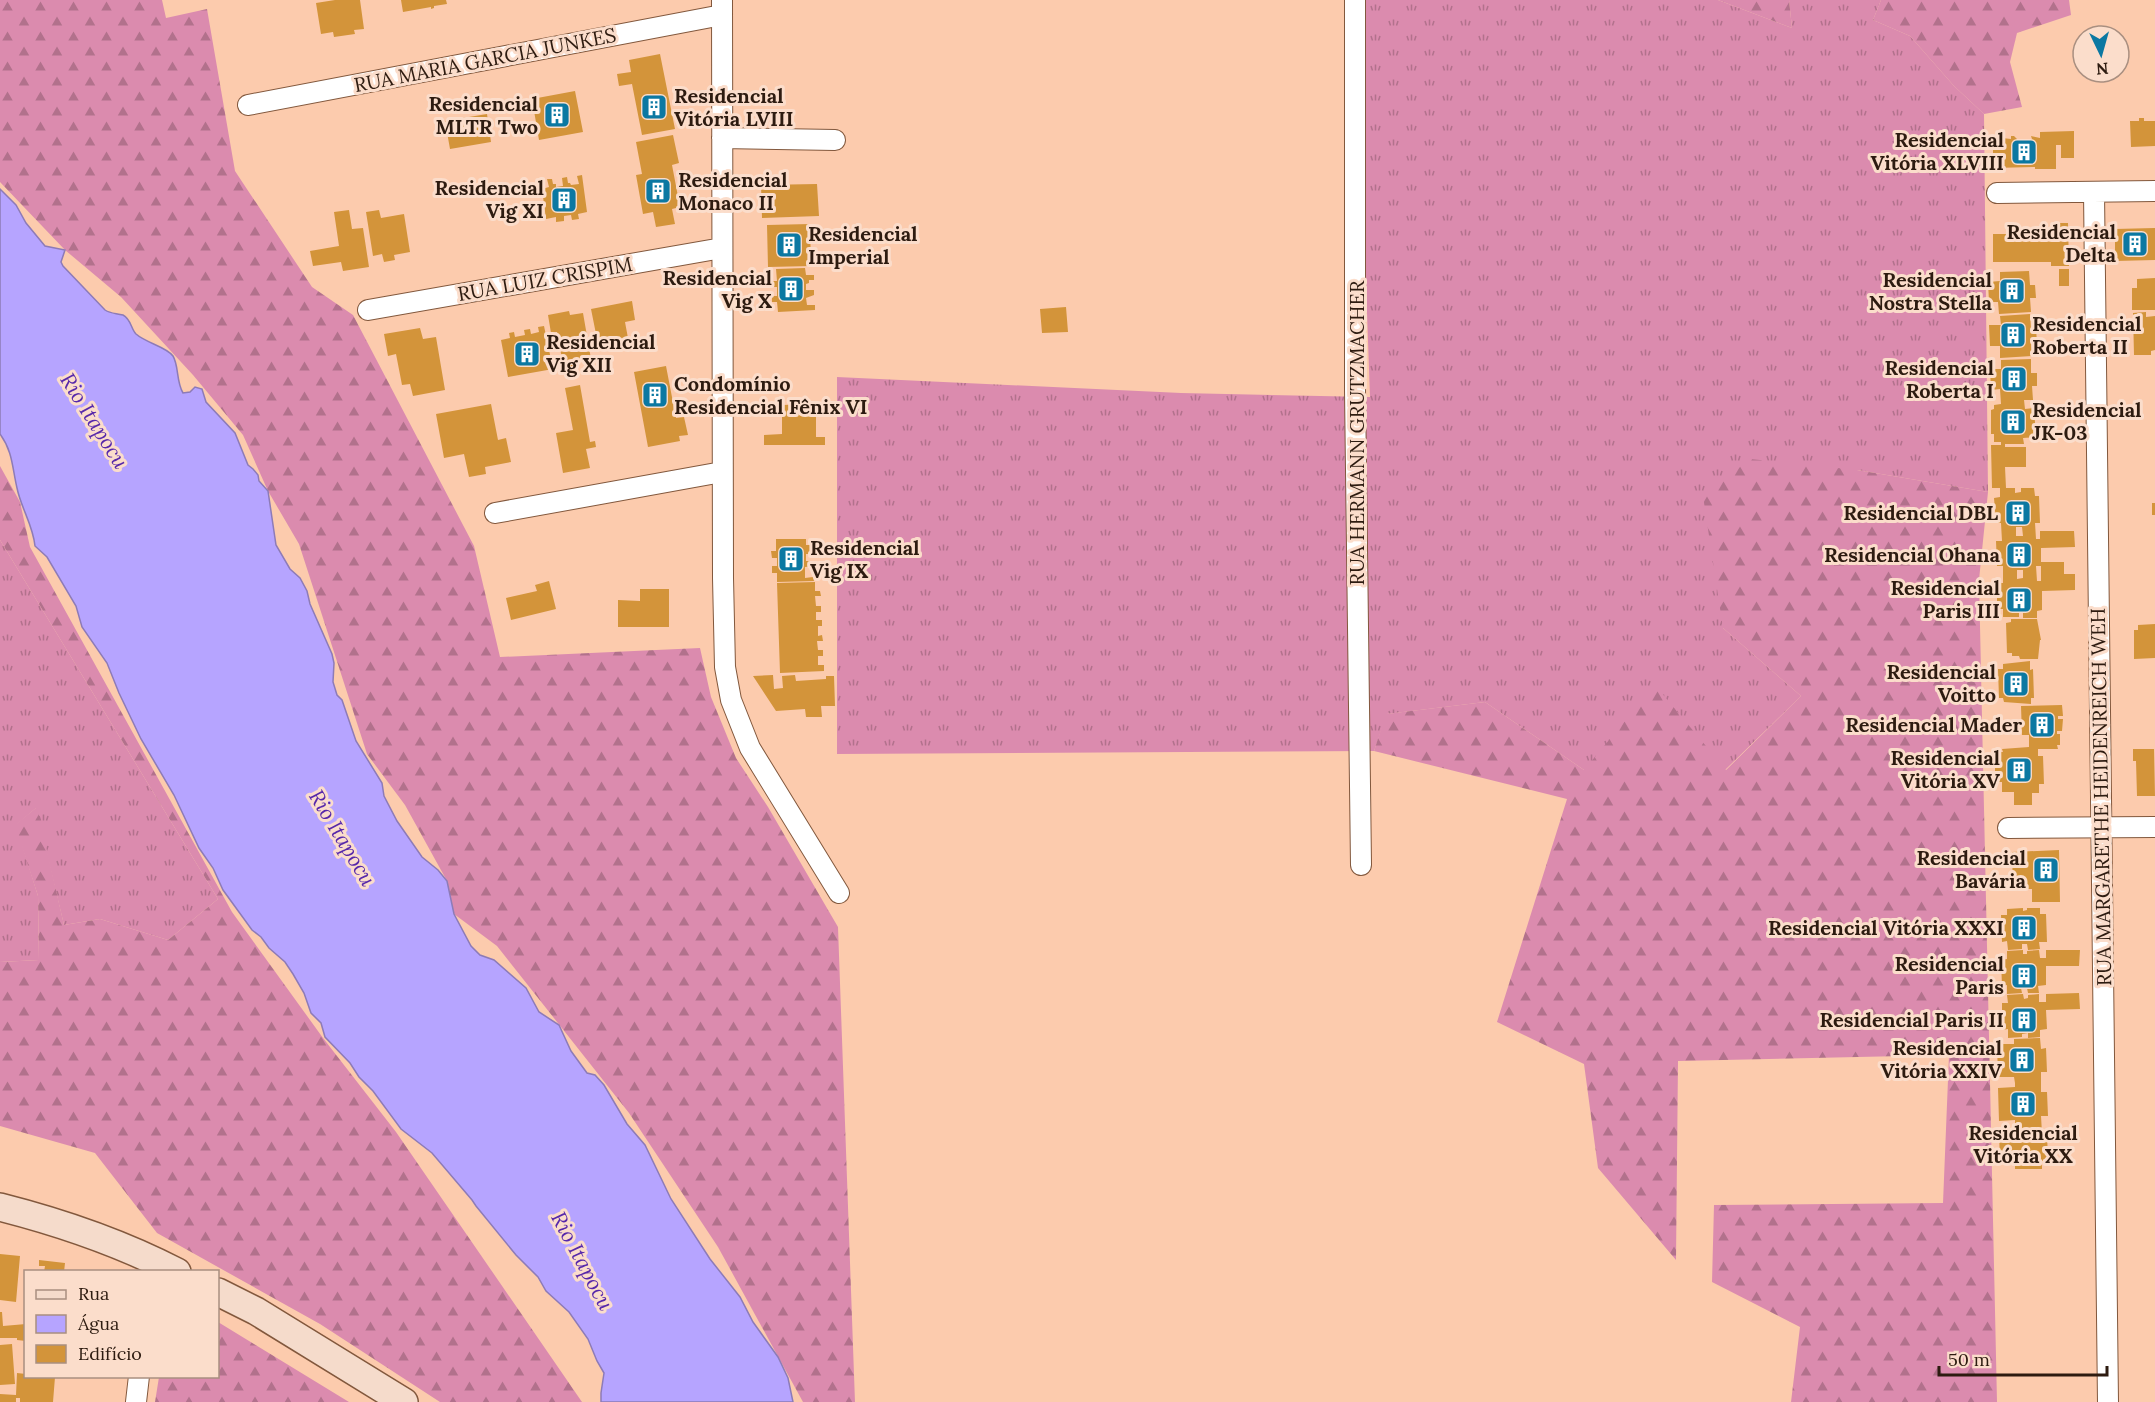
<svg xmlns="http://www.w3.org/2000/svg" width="2155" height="1402" font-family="Lora,serif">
<defs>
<pattern id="grass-tufts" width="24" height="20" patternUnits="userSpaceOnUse" patternTransform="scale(1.5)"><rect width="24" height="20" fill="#db8bae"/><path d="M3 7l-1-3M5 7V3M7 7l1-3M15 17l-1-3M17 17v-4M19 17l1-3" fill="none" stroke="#b2718c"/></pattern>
<pattern id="forest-firs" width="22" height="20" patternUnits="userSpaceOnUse" patternTransform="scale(1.5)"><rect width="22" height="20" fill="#db8bae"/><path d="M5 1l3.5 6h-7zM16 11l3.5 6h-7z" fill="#b2718c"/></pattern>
</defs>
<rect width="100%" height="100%" fill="#fccbad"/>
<path fill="url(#grass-tufts)" d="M1356 0H1718L1792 28 1789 0H1881L1873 20 1910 36 1954 86 1984 114 1988 492 1857 470 1723 628 1801 696 1725 770H1584L1485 702 1387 714 1374 751 837 754V377L1181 393 1370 397Z
M0 540 218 899 168 940 100 919 64 925 36 808 16 825 38 896 39 960 0 962Z"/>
<path fill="url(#forest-firs)" d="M0 0H162L166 18 207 9 235 171 312 287 353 315 474 546 500 657 700 648 711 697 736 758 768 807 838 927 855 1402H803L718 1247 629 1113 497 946 454 914 447 881 405 805 367 754 299 544 268 491 243 435 193 375 121 297 65 250 0 182Z
M1719 0H1789L1792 28 1718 0Z
M1881 0H2069L2071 15 2017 33 2010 62 2022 107 1984 114 1954 86 1910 36 1873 20Z
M1750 459 1857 470 1988 492 1979 580 1997 1402H1791L1800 1327 1712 1282 1714 1205 1943 1203 1949 1055 1678 1061 1676 1260 1598 1168 1584 1064 1497 1022 1567 799 1374 751 1386 714 1485 702 1584 770 1655 685 1726 770 1801 696 1723 628 1703 496Z
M0 466 20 502 30 547 232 912 323 1038 396 1132 582 1402H440L320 1324 157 1233 95 1153 0 1126V962L39 960 38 896 15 825 37 807 64 925 100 919 168 940 218 899 0 540Z
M218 1322 349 1402H155L159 1377 218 1376Z"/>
<path fill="#b6a4ff" stroke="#8d7bb7" stroke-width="1.5" d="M0 189 16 205 26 223 45 246 65 250 61 262 63 266 105 310C111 314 116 313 123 315 131 319 131 329 136 334 146 343 167 347 173 356 179 366 176 381 183 393L190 392 195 387 202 389 206 402 235 433 248 465 253 469 258 475 259 481 268 491 276 545 290 569 300 578 307 591 310 604 332 654 334 663 333 682 337 695 342 700 356 741 382 783 384 796 397 821 422 857 438 870 447 881 454 914 471 946 480 955 494 960 526 988 539 1012 559 1025 571 1051 587 1073 595 1075 604 1085 627 1124 645 1145 671 1199 710 1259 740 1297 753 1322 778 1357 788 1378 793 1402H601V1393L604 1373 597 1361 588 1339 569 1312 546 1291 538 1277 516 1255 476 1206 472 1200 432 1153 401 1129 373 1091 359 1077 350 1063 325 1037 321 1023 311 1013 304 993 293 974 285 962 269 948 261 937 252 930 223 890 213 868 199 848 174 795 141 739 119 693 107 663 82 627 76 606 47 557 35 546C33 525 21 508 17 488 12 467 13 452 0 434Z"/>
<path fill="#d3943a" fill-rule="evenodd" d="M335 0H360L364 29 354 30 355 34 334 37 333 32 321 34 316 3Z
M401 0H446L447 4 434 6V8L431 9V7L403 12Z
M660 54 675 129 642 135 632 84 619 86 617 74 631 72 629 60Z
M575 91 583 132 539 140 532 99Z
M487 114 491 142 450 149 445 121Z
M2139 118H2144V121H2155V146L2131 147 2130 121H2139Z
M2074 131V158H2061V145H2056V169H2035V167L1993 168V137L2011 139V136H2014L2017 139H2032L2031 136 2040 138V132Z
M673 135 679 163 672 165 680 207 672 209 675 224 656 227 653 212 643 214 636 175 642 174 636 142Z
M582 175 587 212 578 214 579 219 572 220 571 215 564 216V221L556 222V217L546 219 542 189 549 187 547 179H552L553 184H556V187L563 186 562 178 567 177 568 183H570L571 185 579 184 577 176Z
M817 184 819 216 762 218 761 185Z
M349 210 352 229 363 228 369 267 343 271 341 262 313 266 310 251 339 246 334 212Z
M379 210 381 218 404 214 410 252 394 255 395 260 384 262 382 254 373 256 366 212Z
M2051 223H2068L2069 266H2051V262H1993V234H2051Z
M810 224 811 266 768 267 767 225Z
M2155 228V260L2115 261V229Z
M805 268 806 275H814V280H809V283L806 284V290H814V295L806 298 807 305H815V310L778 312 777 302H772V296H777V287H772V281H777L776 269Z
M2059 269H2069V286H2059Z
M2029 271 2030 285H2035L2036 298H2030L2031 312 1999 314 1998 302H1989L1988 282 2000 281V272Z
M2155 278V310H2132V288H2137V279Z
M632 301 635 320 625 322 630 349 615 352 613 347 599 349 591 309Z
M1066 307 1068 332 1042 333 1040 309Z
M569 311 570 315 583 313 591 359 576 361 578 367 564 370 557 332 551 333 548 315Z
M2146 312V317L2155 316V350L2151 351V355H2134L2133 313Z
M2030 314 2031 329H2036L2037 342H2031L2032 356 2000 358V346H1990L1989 325H2001L2000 316Z
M544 326 553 369 508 377 501 340 510 338 509 333 514 332 515 337 525 335 524 330 530 329 531 334 539 332 538 327Z
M420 328 423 339 436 337 445 390 413 396 410 384 402 385 396 354 388 356 384 334Z
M2031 359V373H2037V386H2032L2033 400H2024L2025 409 2034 408 2036 437 2023 438 2024 444H2005V447H2026V467H2005L2006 488H2015V493L2021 492V488H2034L2035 496H2039L2040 523H2035L2036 539H2040V531H2074L2075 547 2041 548V562H2064V574H2075V590L2042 591V610L2037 611V618H2023V613H2019V617H2003V609H1997V583H2003V566H1997L1996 541H2002L2001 523H1996L1994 498 2000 497V488H1992L1991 445H2001V442H1994V434H1991V410L1994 409V405L2001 404 2000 389 1991 390 1990 369H2001V360ZM2016 527H2022L2023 536H2016ZM2036 566H2041V581H2037ZM2017 570H2023V578L2017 579Z
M666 366 676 418 684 417 688 435 679 436 680 441 648 447 634 372Z
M580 385 590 442 595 441 596 447 586 449 590 468 563 473 556 433 573 430 565 388Z
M491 404 498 440 506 438 511 462 485 467 486 474 469 477 464 454 444 458 436 414Z
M816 404V437H825V445H764V435L782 434V405Z
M2152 503H2155V515H2152Z
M776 539H806V545H821V554H806V561H814L815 566 805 567V578L813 577 814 581 777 582V573H772V566H777V558H772L771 551H776Z
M549 581 556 609 511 620 506 598 537 591 535 585Z
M815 582V591H820L821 596H815L816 606H821V612H816V620H822V626H818V636L822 635 823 641H817L818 650H823V656H818V665H824V671L780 673 777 583Z
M640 589H669V627H618V600L640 601Z
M2011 619H2037L2041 640H2040L2038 659H2020L2019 656H2012V653H2007L2006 623 2011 622Z
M2155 624V658L2134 659V630H2138V625Z
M2030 661V670L2033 669 2034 698H2031V704L2004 702 2003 698H1999L1998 669H2003V664Z
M773 675 774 689 783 688 782 676 795 675 796 681 826 679V676H834L835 706H821L822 717H806L805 709 776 711 753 676Z
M2062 705 2063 716H2058V719H2063L2062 731H2057V734H2060V745H2057L2058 749H2038V756H2043L2044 784H2039V793H2032V805H2014V792H2002V782H1995V757H2000V752H2003L2002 749 2029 747V735H2022L2021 706Z
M2133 749H2154L2155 796H2137L2136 761H2133Z
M2059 850 2060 902H2032V889H2013L2012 852Z
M2023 908V911L2027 910V908H2040V914H2046L2047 942H2039L2040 949 2028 950 2027 944H2022V949L2008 950 2007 941 2002 942 2001 915H2007V909Z
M2023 950V954H2027V951L2039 950 2040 958H2046V950H2080L2079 966H2046V985L2038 986 2039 993H2028L2027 988H2021L2022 993 2007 994V985L2002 986 2001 960 2007 959V951Z
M2079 993 2080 1009 2046 1010 2047 1029 2040 1030V1037L2028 1038V1033L2022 1034V1037L2008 1038V1029L2002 1030V1003H2008L2007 995 2023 994 2024 999 2028 998V995L2039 994V1002H2046V994Z
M2040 1038 2041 1049 2046 1048 2047 1072H2041V1092H2047L2048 1116H2041L2042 1133H2047L2048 1161H2042V1169H2015V1164H2000L1999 1131H2015V1120L1999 1121 1998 1088 2015 1087V1083L2014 1077H1998L1997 1044H2014V1039Z
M0 1254 20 1256 16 1302 0 1300Z
M39 1260 65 1263 64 1272H44L45 1266H39Z
M0 1312H2L3 1326 26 1324V1341L17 1340V1338H0Z
M12 1344 15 1384 0 1385V1345Z
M17 1373 26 1374V1377H55L53 1402H20V1398H16V1402H0V1394L16 1395Z"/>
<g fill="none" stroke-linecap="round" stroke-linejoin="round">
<defs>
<path id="street" d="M722 0 723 578 725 667 731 700 750 748 839 893
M1355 0V390L1361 865
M248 105 722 15
M722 138 835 140
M2094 192 2108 1402
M1997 193 2155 191
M368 310 722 248
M495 513 722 472
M2008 828 2155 827
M136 1402 139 1376"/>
<path id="secondary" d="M0 1207C63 1223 119 1242 177 1272
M218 1292 256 1311 404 1402"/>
</defs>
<use href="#street" stroke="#82583d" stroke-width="22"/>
<use href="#secondary" stroke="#82583d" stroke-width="30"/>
<use href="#street" stroke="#fff" stroke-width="20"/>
<use href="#secondary" stroke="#f5dbcb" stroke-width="27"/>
</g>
<defs>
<symbol id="building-square" viewBox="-11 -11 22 22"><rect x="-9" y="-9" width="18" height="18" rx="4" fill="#0b78a2" stroke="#fbddcb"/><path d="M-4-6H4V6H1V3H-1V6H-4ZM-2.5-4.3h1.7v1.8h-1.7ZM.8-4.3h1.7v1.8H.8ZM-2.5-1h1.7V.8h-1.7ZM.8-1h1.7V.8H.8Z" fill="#fff"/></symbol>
</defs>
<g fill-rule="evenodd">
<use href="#building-square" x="639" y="92" width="30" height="30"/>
<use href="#building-square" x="542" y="100" width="30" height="30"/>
<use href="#building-square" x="2009" y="137" width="30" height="30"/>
<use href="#building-square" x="643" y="176" width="30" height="30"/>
<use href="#building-square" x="549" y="185" width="30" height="30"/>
<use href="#building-square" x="2120" y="229" width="30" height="30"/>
<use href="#building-square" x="774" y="230" width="30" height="30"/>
<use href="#building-square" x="776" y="274" width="30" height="30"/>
<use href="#building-square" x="1997" y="276" width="30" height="30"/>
<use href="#building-square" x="1998" y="320" width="30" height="30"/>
<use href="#building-square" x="512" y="339" width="30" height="30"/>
<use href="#building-square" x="1999" y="364" width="30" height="30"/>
<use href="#building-square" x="640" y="380" width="30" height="30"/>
<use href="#building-square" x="1998" y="407" width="30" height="30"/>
<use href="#building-square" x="2003" y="498" width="30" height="30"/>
<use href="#building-square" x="2004" y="540" width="30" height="30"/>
<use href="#building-square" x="776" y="544" width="30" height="30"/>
<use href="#building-square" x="2004" y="585" width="30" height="30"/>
<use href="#building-square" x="2001" y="669" width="30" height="30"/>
<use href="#building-square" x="2027" y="710" width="30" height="30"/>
<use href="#building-square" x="2004" y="755" width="30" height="30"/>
<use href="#building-square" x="2031" y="855" width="30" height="30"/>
<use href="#building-square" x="2009" y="913" width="30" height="30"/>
<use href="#building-square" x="2009" y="961" width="30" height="30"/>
<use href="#building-square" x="2009" y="1005" width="30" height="30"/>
<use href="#building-square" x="2007" y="1045" width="30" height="30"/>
<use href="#building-square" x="2008" y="1089" width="30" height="30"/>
</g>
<g text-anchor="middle" stroke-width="6" stroke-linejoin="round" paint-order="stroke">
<g font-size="20" fill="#2d1b10" stroke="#fbddcb">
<text transform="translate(485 60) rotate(-11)" y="7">RUA MARIA GARCIA JUNKES</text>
<text transform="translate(545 279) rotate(-10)" y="7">RUA LUIZ CRISPIM</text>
<text transform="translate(1357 433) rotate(-90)" y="7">RUA HERMANN GRUTZMACHER</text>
<text transform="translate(2101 797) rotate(-91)" y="7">RUA MARGARETHE HEIDENREICH WEH</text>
</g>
<g font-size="20" font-weight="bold" fill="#2d1b10" stroke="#fbddcb" text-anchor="end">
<text x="674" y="103" text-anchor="start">Residencial<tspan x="674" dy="23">Vitória LVIII</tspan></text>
<text x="538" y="111">Residencial<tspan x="538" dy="23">MLTR Two</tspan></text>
<text x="2004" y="147">Residencial<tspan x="2004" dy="23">Vitória XLVIII</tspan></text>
<text x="678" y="187" text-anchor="start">Residencial<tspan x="678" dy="23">Monaco II</tspan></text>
<text x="544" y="195">Residencial<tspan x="544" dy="23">Vig XI</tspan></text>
<text x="2116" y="239">Residencial<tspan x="2116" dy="23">Delta</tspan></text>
<text x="808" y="241" text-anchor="start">Residencial<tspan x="808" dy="23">Imperial</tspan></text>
<text x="772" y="285">Residencial<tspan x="772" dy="23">Vig X</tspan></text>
<text x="1992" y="287">Residencial<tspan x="1992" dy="23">Nostra Stella</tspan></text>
<text x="2032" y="331" text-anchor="start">Residencial<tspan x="2032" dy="23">Roberta II</tspan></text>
<text x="546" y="349" text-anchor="start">Residencial<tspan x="546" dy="23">Vig XII</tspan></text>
<text x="1994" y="375">Residencial<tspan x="1994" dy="23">Roberta I</tspan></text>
<text x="674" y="391" text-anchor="start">Condomínio<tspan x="674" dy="23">Residencial Fênix VI</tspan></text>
<text x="2032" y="417" text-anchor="start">Residencial<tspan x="2032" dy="23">JK-03</tspan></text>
<text x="1998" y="520">Residencial DBL</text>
<text x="810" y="555" text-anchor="start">Residencial<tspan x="810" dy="23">Vig IX</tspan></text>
<text x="2000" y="562">Residencial Ohana</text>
<text x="2000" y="595">Residencial<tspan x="2000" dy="23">Paris III</tspan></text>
<text x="1996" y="679">Residencial<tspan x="1996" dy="23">Voitto</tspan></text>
<text x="2022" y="732">Residencial Mader</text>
<text x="2000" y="765">Residencial<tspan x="2000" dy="23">Vitória XV</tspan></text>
<text x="2026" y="865">Residencial<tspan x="2026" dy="23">Bavária</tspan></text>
<text x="2004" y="935">Residencial Vitória XXXI</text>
<text x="2004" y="971">Residencial<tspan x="2004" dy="23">Paris</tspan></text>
<text x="2004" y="1027">Residencial Paris II</text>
<text x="2002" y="1055">Residencial<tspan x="2002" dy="23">Vitória XXIV</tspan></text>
<text x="2023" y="1140" text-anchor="middle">Residencial<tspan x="2023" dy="23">Vitória XX</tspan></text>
</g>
<g font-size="21" font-style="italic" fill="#5728aa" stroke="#fbddcb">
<text transform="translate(94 421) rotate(58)" y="7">Rio Itapocu</text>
<text transform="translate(342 838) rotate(59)" y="7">Rio Itapocu</text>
<text transform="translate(582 1261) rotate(62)" y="7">Rio Itapocu</text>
</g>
</g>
<rect x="24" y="1270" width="195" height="108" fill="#fbddcb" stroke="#a98f80" stroke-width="1.5"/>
<rect x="36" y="1290" width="30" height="9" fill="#f5dbcb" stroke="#a98f80" stroke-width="1.5"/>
<text x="78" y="1300" font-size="18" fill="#2d1b10">Rua</text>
<rect x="36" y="1315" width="30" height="18" fill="#b6a4ff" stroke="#a98f80" stroke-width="1.5"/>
<text x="78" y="1330" font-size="18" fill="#2d1b10">Água</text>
<rect x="36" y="1345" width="30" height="18" fill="#d3943a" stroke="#a98f80" stroke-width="1.5"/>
<text x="78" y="1360" font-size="18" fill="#2d1b10">Edifício</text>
<g transform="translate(2101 54) rotate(175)"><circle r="28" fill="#fbddcb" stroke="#a98f80" stroke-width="1.5"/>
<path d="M0-4.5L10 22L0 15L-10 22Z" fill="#0b78a2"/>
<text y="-9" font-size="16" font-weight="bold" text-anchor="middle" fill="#2d1b10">N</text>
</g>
<path d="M1939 1366v9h168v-9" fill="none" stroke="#2d1b10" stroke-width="3"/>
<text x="1948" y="1366" font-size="18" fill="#2d1b10" stroke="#fbddcb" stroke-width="4.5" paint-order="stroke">50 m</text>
</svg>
